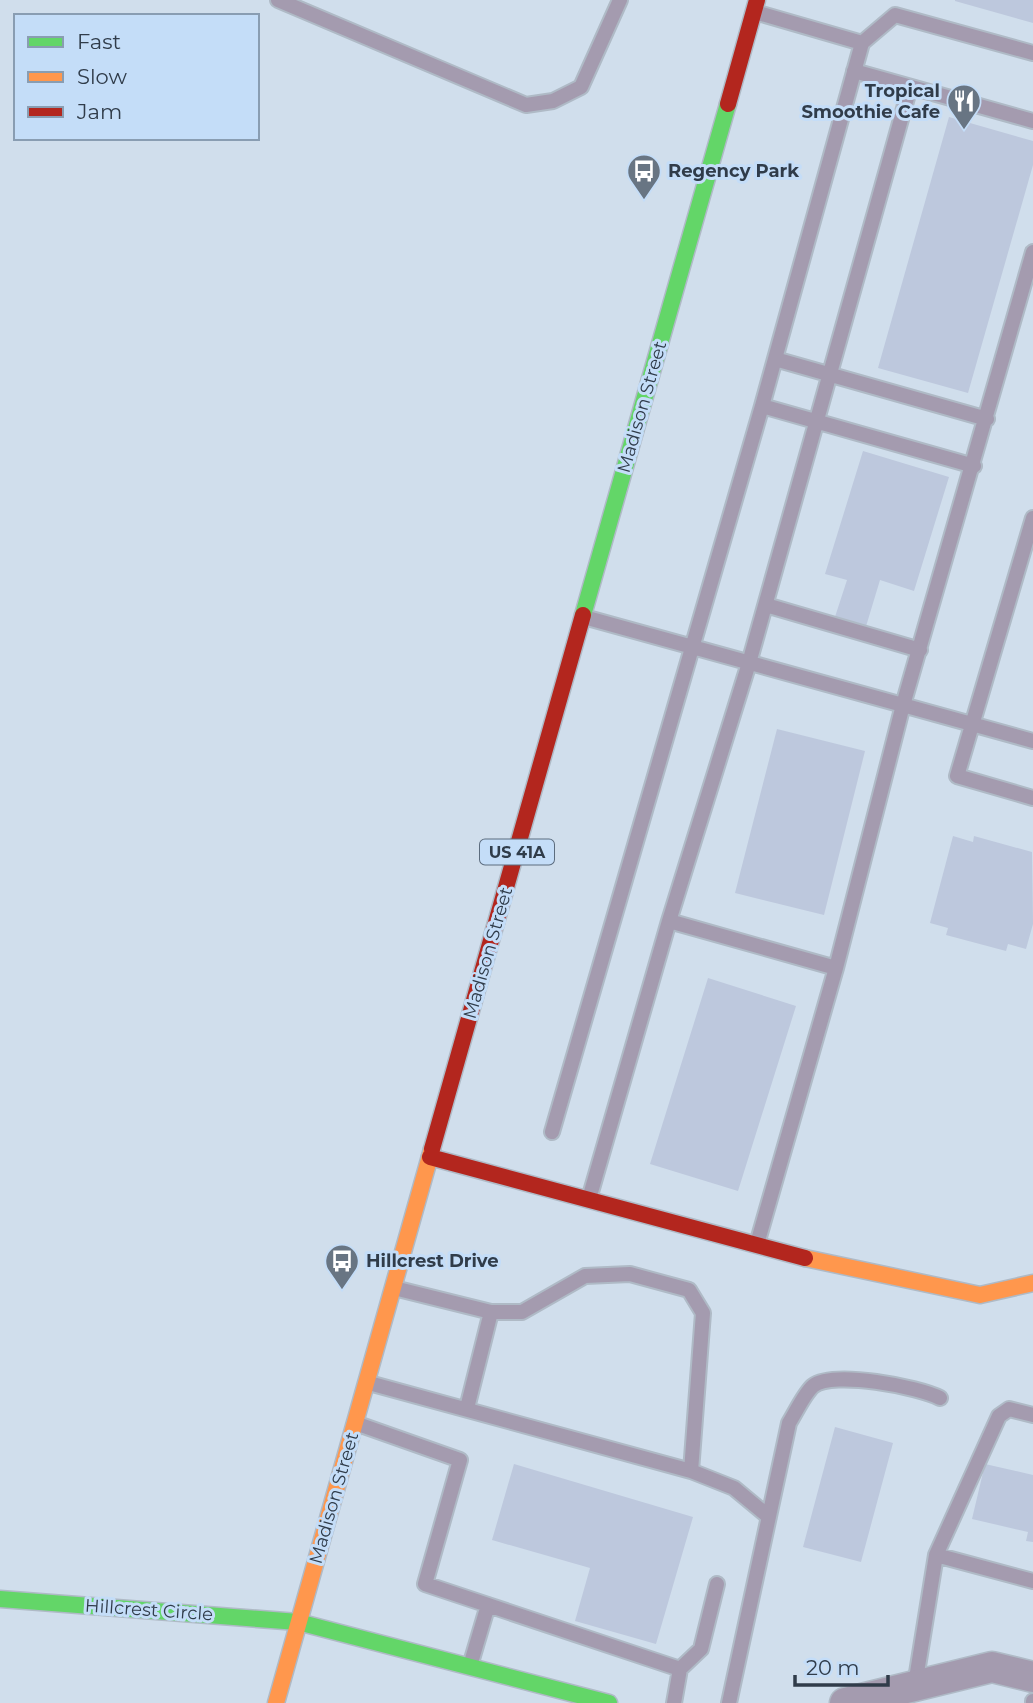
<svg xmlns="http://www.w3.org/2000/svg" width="1033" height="1703" font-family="Montserrat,sans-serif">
<rect width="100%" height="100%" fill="#d0deec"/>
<!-- building -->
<path fill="#bdc8dd" d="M 955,0 L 1033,0 L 1033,23 L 955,1 Z
M 949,117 L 1033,141 L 1033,165 L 968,393 L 878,368 Z
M 863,451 L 949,477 L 914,591 L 880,580 L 864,633 L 833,623 L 847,580 L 825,574 Z
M 777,729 L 865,751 L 824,915 L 735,893 Z
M 953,836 L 973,842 L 974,836 L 1032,852 L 1033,924 L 1026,949 L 1008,944 L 1006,951 L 946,935 L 948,928 L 930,923 Z
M 708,978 L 796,1006 L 738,1191 L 650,1164 Z
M 835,1427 L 893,1443 L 861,1562 L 803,1547 Z
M 514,1464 L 693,1517 L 656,1644 L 575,1621 L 590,1568 L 492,1540 Z
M 985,1464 L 1033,1475 L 1033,1542 L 1026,1541 L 1028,1532 L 972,1519 Z"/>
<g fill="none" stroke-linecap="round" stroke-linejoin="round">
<!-- lane casing -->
<g stroke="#afbac6" stroke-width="18">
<path id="lane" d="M 278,0 L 526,105 L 553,101 L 581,87 L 620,0
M 755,12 L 862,43 L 895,15 L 1033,53
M 854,71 L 1033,121
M 775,359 L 987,419
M 762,406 L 862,43
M 1033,518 L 957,776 L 1033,798
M 766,605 L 920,650
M 584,617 L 1033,741
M 669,921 L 836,968
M 552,1132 L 762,406 L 974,466
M 589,1199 L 669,921 L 749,663 L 910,87
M 757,1244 L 836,968 L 903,705 L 1033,252
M 394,1288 L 491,1312 L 467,1408
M 491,1312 L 522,1312 L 585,1276 L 630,1274 L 689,1290 L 703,1313 L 691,1471
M 369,1383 L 691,1471 L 734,1488 L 769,1517
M 358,1424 L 460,1460 L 425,1584 L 488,1605
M 936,1555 L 1033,1581
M 470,1666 L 488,1605 L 680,1669 L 701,1649 L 717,1584
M 915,1685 L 936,1555 L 999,1416 L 1009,1409 L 1033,1415
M 674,1703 L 680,1669
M 729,1703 L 789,1423 C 796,1412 804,1394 813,1386 C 833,1370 919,1387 940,1398
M 1033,1703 L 1033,1701"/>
</g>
<!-- street casing -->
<g stroke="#afbac6" stroke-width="33">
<path id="street" d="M 845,1703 L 992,1667 L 1033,1677"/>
</g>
<!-- fast casing -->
<g stroke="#afbac6" stroke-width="19">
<path id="fast" d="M 583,615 L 728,104
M 0,1599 L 298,1622 L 609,1703"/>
</g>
<!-- slow casing -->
<g stroke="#afbac6" stroke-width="19">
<path id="slow" d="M 805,1258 L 980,1295 L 1033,1283
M 276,1703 L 432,1149"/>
</g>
<!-- jam casing -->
<g stroke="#afbac6" stroke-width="19">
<path id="jam" d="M 728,104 L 757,0
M 432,1149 L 583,615
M 430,1157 L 805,1258"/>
</g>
<!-- lane -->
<use href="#lane" stroke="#a49baf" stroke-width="14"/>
<!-- street -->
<use href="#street" stroke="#a49baf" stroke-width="30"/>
<!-- fast -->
<use href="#fast" stroke="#63d668" stroke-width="16"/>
<!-- slow -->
<use href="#slow" stroke="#ff974d" stroke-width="16"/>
<!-- jam -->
<use href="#jam" stroke="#b3261e" stroke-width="16"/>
</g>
<!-- icons -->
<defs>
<g id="restaurant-pin" transform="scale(1.75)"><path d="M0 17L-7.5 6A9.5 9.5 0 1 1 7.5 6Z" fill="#687583" stroke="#c4ddf8"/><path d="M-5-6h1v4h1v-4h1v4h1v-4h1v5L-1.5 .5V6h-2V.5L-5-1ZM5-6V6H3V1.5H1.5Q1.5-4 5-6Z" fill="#fff"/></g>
<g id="bus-pin" transform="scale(1.75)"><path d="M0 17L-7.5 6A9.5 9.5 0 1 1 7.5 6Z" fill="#687583" stroke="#c4ddf8"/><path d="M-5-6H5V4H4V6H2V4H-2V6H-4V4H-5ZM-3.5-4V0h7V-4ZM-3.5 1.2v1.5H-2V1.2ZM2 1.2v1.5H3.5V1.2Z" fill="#fff"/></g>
</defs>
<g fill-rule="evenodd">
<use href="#restaurant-pin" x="964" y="101"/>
<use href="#bus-pin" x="644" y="171"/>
<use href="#bus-pin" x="342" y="1261"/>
</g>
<g text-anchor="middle" stroke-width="6" stroke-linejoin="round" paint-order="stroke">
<!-- shield labels -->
<rect fill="#c4ddf8" stroke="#5c6c7e" stroke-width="2" x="480" y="839.5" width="74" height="25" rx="5"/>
<g font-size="16" font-weight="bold" fill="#303c4a">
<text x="517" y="858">US 41A</text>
</g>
<!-- poi labels -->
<g font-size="18" font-weight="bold" fill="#303c4a" stroke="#c4ddf8" text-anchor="start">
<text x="940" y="97" text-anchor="end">Tropical<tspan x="940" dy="21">Smoothie Cafe</tspan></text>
<text x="668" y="177">Regency Park</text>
<text x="366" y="1267">Hillcrest Drive</text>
</g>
<!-- street labels -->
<g font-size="18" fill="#303c4a" stroke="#c4ddf8">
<text transform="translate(642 407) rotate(-74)" y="6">Madison Street</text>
<text transform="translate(488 953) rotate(-74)" y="6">Madison Street</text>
<text transform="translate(334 1498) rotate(-74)" y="6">Madison Street</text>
<text transform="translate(149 1610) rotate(4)" y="6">Hillcrest Circle</text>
</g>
</g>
<!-- legend -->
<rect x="14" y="14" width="245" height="126" fill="#c4ddf8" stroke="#899db2" stroke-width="2"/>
<rect x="28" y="37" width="35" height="10" fill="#63d668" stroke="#899db2" stroke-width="2"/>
<text x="77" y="49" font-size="21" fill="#303c4a">Fast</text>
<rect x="28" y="72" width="35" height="10" fill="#ff974d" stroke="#899db2" stroke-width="2"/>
<text x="77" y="84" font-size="21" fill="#303c4a">Slow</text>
<rect x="28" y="107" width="35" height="10" fill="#b3261e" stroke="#899db2" stroke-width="2"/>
<text x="77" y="119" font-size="21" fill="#303c4a">Jam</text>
<!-- scale -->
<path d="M795 1675v10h93v-10" fill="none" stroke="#303c4a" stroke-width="3.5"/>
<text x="806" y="1675" font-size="21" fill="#303c4a" stroke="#c4ddf8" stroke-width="5" paint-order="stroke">20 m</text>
</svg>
